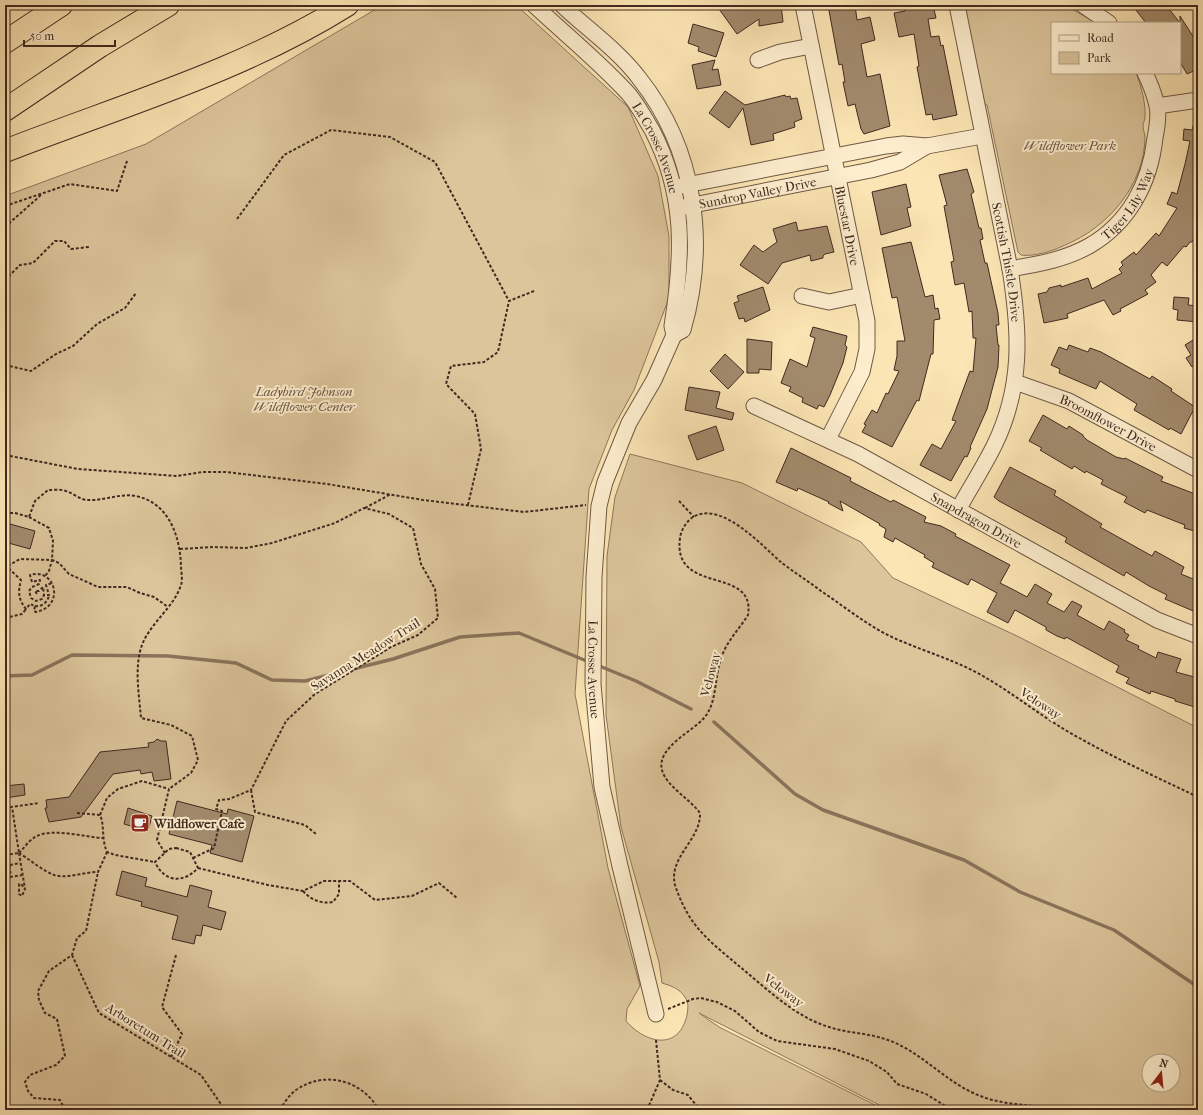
<svg xmlns="http://www.w3.org/2000/svg" width="1203" height="1115" font-family="'IM FELL French Canon',serif">
<rect width="100%" height="100%" fill="#fce5b4"/>
<filter id="stains"><feTurbulence type="fractalNoise" baseFrequency=".005" numOctaves="4"/><feColorMatrix values="0 0 0 0 .2 0 0 0 0 .09 0 0 0 0 .02 0 0 0 .5 -.17"/></filter>
<radialGradient id="worn" r=".72"><stop offset=".6" stop-color="#630" stop-opacity="0"/><stop offset="1" stop-color="#630" stop-opacity=".3"/></radialGradient>
<!-- green -->
<path fill="#dcc59b" stroke="#8e775e" fill-rule="evenodd" d="M 383,5 L 516,5 L 628,107 L 658,176 L 669,236 L 669,298 L 634,390 L 612,430 L 589,489 L 575,694 L 608,868 L 640,986 L 627,1009 L 626,1021 C 646,1044 679,1051 687,1015 C 688,1008 689,1003 685,997 C 679,988 671,986 662,983 L 659,962 L 621,827 L 606,715 L 607,556 L 615,497 L 630,454 L 742,483 L 861,542 L 893,578 L 1017,636 L 1198,728 L 1198,1110 L 889,1110 L 699,1013 L 719,1027 L 885,1110 L 5,1110 L 5,196 L 146,144 ZM 1149,1061 L 1173,1061 L 1173,1085 L 1149,1085 Z
M 974,5 L 1065,5 L 1096,23 L 1052,23 L 1052,73 L 1136,73 C 1141,85 1146,104 1145,117 C 1145,120 1143,123 1143,126 C 1143,130 1145,134 1145,138 C 1144,186 1107,228 1065,245 C 1053,251 1034,257 1021,255 L 1018,252 L 987,105 L 984,103 L 966,13 L 967,8 Z"/>
<g fill="none" stroke-linecap="round" stroke-linejoin="round">
<!-- stream -->
<path stroke="#8a735b" stroke-width="3.5" d="M 597,665 L 636,681 L 691,709
M 5,676 L 32,675 L 72,655 L 168,656 L 236,663 L 272,680 L 305,681 L 393,659 L 460,637 L 519,633 L 589,662
M 714,722 L 795,794 L 823,810 L 964,860 L 1020,892 L 1114,930 L 1198,987"/>
</g>
<!-- building -->
<path fill="#a28b6d" stroke="#402920" d="M 726,5 L 781,5 L 783,22 L 759,26 L 759,19 L 737,34 L 719,9 Z
M 828,5 L 855,5 L 857,20 L 870,17 L 875,40 L 861,44 L 867,77 L 880,74 L 890,126 L 864,134 L 861,129 L 855,104 L 848,106 L 843,82 L 845,82 L 842,64 L 839,65 Z
M 904,5 L 933,5 L 936,18 L 928,19 L 931,37 L 939,36 L 941,46 L 943,45 L 957,115 L 933,120 L 932,114 L 926,115 L 917,67 L 919,66 L 914,34 L 899,37 L 894,13 L 905,11 Z
M 1132,5 L 1166,5 L 1180,23 L 1180,16 L 1198,44 L 1198,69 L 1187,74 L 1180,62 L 1180,23 L 1146,23 Z
M 693,24 L 724,33 L 716,57 L 698,51 L 699,47 L 688,43 Z
M 715,60 L 712,70 L 718,69 L 721,85 L 697,89 L 692,65 Z
M 725,91 L 745,105 L 785,95 L 786,97 L 790,96 L 791,99 L 797,98 L 802,119 L 794,122 L 795,127 L 773,134 L 774,140 L 751,145 L 743,108 L 729,128 L 709,113 Z
M 1194,123 L 1198,123 L 1198,233 L 1192,242 L 1190,242 L 1186,247 L 1184,246 L 1167,266 L 1162,262 L 1151,275 L 1156,282 L 1145,290 L 1148,294 L 1120,309 L 1121,311 L 1113,315 L 1104,300 L 1067,314 L 1068,318 L 1044,323 L 1038,294 L 1047,292 L 1049,288 L 1061,285 L 1061,287 L 1088,278 L 1092,289 L 1122,273 L 1119,269 L 1123,265 L 1121,262 L 1134,252 L 1136,255 L 1156,233 L 1159,236 L 1177,208 L 1167,204 L 1172,192 L 1177,194 L 1185,164 L 1190,141 L 1183,140 L 1184,129 L 1192,130 Z
M 967,169 L 974,192 L 971,194 L 979,228 L 981,228 L 983,239 L 980,240 L 985,263 L 987,263 L 998,313 L 999,325 L 996,325 L 998,345 L 999,345 L 998,367 L 987,409 L 970,447 L 971,448 L 967,457 L 965,456 L 951,481 L 920,465 L 932,444 L 941,449 L 956,421 L 952,420 L 970,371 L 973,372 L 976,338 L 973,338 L 972,311 L 969,312 L 964,283 L 955,285 L 951,262 L 954,261 L 944,206 L 947,205 L 939,175 Z
M 906,184 L 911,207 L 907,208 L 911,226 L 881,235 L 872,192 Z
M 796,222 L 798,231 L 827,226 L 834,252 L 825,254 L 823,256 L 823,258 L 811,261 L 810,255 L 782,263 L 768,284 L 740,265 L 754,245 L 763,252 L 777,242 L 773,229 Z
M 911,242 L 925,297 L 933,295 L 935,309 L 938,308 L 940,319 L 934,320 L 933,354 L 931,354 L 919,401 L 917,400 L 892,447 L 862,432 L 866,425 L 864,424 L 872,410 L 877,413 L 886,393 L 888,394 L 899,371 L 894,370 L 897,356 L 897,341 L 905,341 L 897,297 L 892,298 L 882,248 Z
M 763,287 L 770,310 L 745,322 L 744,318 L 739,319 L 734,303 L 739,301 L 737,296 Z
M 1174,297 L 1189,298 L 1188,305 L 1198,306 L 1198,322 L 1177,320 L 1178,310 L 1173,309 Z
M 813,327 L 847,336 L 845,345 L 847,347 L 843,363 L 830,395 L 824,407 L 819,405 L 817,409 L 802,402 L 803,398 L 789,391 L 791,387 L 781,383 L 790,359 L 807,367 L 815,338 L 810,336 Z
M 1198,337 L 1198,365 L 1197,364 L 1192,367 L 1186,358 L 1191,355 L 1185,345 Z
M 747,339 L 772,342 L 771,370 L 759,369 L 759,373 L 747,373 Z
M 1069,345 L 1088,352 L 1090,348 L 1101,352 L 1150,379 L 1152,376 L 1172,389 L 1171,391 L 1195,407 L 1181,434 L 1170,428 L 1169,430 L 1134,410 L 1137,404 L 1100,381 L 1096,389 L 1059,373 L 1060,369 L 1051,365 L 1059,347 L 1067,350 Z
M 725,354 L 744,372 L 728,389 L 710,371 Z
M 689,387 L 720,392 L 716,408 L 734,413 L 732,420 L 685,410 Z
M 1043,415 L 1067,429 L 1069,426 L 1083,435 L 1083,436 L 1087,440 L 1116,457 L 1124,459 L 1125,458 L 1163,477 L 1161,481 L 1198,495 L 1198,532 L 1184,528 L 1185,525 L 1147,510 L 1145,513 L 1124,502 L 1127,497 L 1101,484 L 1103,480 L 1086,471 L 1085,473 L 1074,466 L 1072,469 L 1040,450 L 1042,448 L 1029,441 Z
M 716,426 L 724,450 L 697,460 L 688,436 Z
M 791,448 L 851,478 L 850,481 L 891,502 L 893,500 L 926,517 L 924,522 L 941,526 L 956,534 L 955,536 L 1010,565 L 1000,583 L 1012,589 L 1027,597 L 1035,584 L 1052,594 L 1047,603 L 1064,612 L 1072,601 L 1082,606 L 1077,615 L 1104,630 L 1109,621 L 1125,630 L 1124,632 L 1129,635 L 1126,640 L 1139,646 L 1138,649 L 1156,658 L 1158,652 L 1181,659 L 1176,672 L 1198,678 L 1198,708 L 1175,701 L 1175,699 L 1151,691 L 1150,694 L 1126,683 L 1129,678 L 1116,672 L 1119,666 L 1066,637 L 1065,639 L 1057,636 L 1046,630 L 1046,627 L 1015,610 L 1008,623 L 987,612 L 997,593 L 971,579 L 968,585 L 932,567 L 934,563 L 924,557 L 925,555 L 895,538 L 893,542 L 884,537 L 886,529 L 879,525 L 880,524 L 840,501 L 843,511 L 828,503 L 829,502 L 798,488 L 797,491 L 776,482 Z
M 1010,467 L 1056,491 L 1054,495 L 1102,524 L 1100,527 L 1118,537 L 1152,556 L 1155,551 L 1184,567 L 1181,574 L 1198,581 L 1198,613 L 1165,599 L 1167,595 L 1149,586 L 1126,572 L 1124,576 L 1065,542 L 1067,538 L 999,501 L 994,497 Z
M 10,524 L 35,531 L 30,549 L 5,542 Z
M 157,739 L 161,741 L 166,741 L 171,779 L 154,781 L 152,772 L 141,774 L 140,770 L 113,774 L 81,817 L 49,822 L 45,808 L 47,808 L 46,800 L 69,797 L 100,752 L 149,747 L 148,743 L 154,742 Z
M 24,784 L 25,795 L 5,798 L 5,786 Z
M 177,801 L 227,814 L 228,809 L 254,816 L 242,862 L 210,853 L 212,845 L 169,834 Z
M 128,808 L 152,816 L 148,831 L 124,824 Z
M 122,871 L 147,878 L 145,886 L 187,897 L 190,885 L 212,891 L 208,907 L 226,912 L 221,930 L 203,925 L 201,936 L 196,935 L 194,944 L 172,939 L 178,916 L 141,906 L 142,902 L 116,895 Z"/>
<g fill="none" stroke-linecap="round" stroke-linejoin="round">
<!-- minor casing -->
<g stroke="#6f5845" stroke-width="17">
<g id="minor">
<path id="s1" d="M 534,5 C 564,33 597,60 625,90 C 636,101 644,117 652,130 C 686,195 683,256 672,326 L 674,335 L 654,380 L 629,423 L 605,482 L 599,506 L 594,577 L 593,684 L 602,787 L 620,866 L 656,1014"/>
<path d="M 562,5 C 587,29 618,50 639,78 C 696,150 708,243 683,330 L 674,335"/>
<path id="s2" d="M 803,5 L 867,321 L 867,349 L 862,372 L 828,439"/>
<path id="s3" d="M 957,5 L 1010,269 C 1020,332 1023,387 994,446 C 983,468 970,488 958,510"/>
<path d="M 1083,5 L 1109,23"/>
<path d="M 758,60 L 780,52 L 811,46"/>
<path d="M 1157,106 L 1198,100"/>
<path d="M 681,186 L 886,146 L 903,144 L 927,146 L 982,136"/>
<path id="s4" d="M 683,207 L 871,170 L 900,162 L 927,146"/>
<path id="s5" d="M 1010,269 C 1038,264 1064,260 1089,246 C 1129,223 1150,183 1155,138 C 1157,128 1159,115 1157,105 C 1154,94 1150,83 1145,73"/>
<path d="M 802,296 L 829,302 L 862,295"/>
<path id="s6" d="M 1015,382 L 1069,401 L 1198,470"/>
<path id="s7" d="M 754,406 L 858,454 L 1157,620 L 1198,636"/>
</g>
</g>
<!-- highway casing -->
<g stroke="#402920" stroke-width="24">
<path id="highway" d="M 5,42 L 61,5
M 5,110 L 100,46 L 168,5
M 5,151 C 120,106 242,71 347,5"/>
</g>
<!-- path -->
<path stroke="#402920" stroke-width="2" stroke-dasharray="3 2" stroke-linecap="butt" d="M 5,206 L 70,184 L 117,191 L 127,161
M 237,219 L 284,155 L 331,130 L 390,137 L 435,162 L 509,301
M 5,227 L 41,195
M 5,280 L 20,265 L 33,263 L 55,241 L 64,241 L 71,249 L 89,247
M 5,365 L 31,371 L 56,354 L 73,346 L 97,324 L 125,308 L 136,293
M 5,455 L 78,469 L 177,476 L 202,472 L 226,472 L 327,484 L 423,500 L 524,512 L 586,505
M 679,501 L 694,517
M 468,505 L 481,449 L 475,414 L 446,384 L 451,366 L 484,362 L 498,352 L 509,301 L 534,291
M 365,508 L 391,494
M 5,513 L 15,513 L 29,517 L 35,501 L 48,490 C 53,490 60,489 66,491 C 73,493 80,500 88,500 C 104,501 119,493 136,496 C 169,503 180,536 181,566 C 181,572 183,579 181,585 C 175,604 157,618 147,635 C 132,658 139,692 141,718 L 171,725 L 192,736 L 198,760 L 191,773 L 169,789
M 29,517 L 49,528 L 53,541 L 52,560 L 59,563 L 69,574 L 98,587 L 127,587 L 140,593 L 154,597 L 168,607
M 180,549 L 213,547 L 246,548 L 272,543 L 335,523 L 364,508 L 389,514 L 413,528 L 421,564 L 435,589 L 438,618 L 418,635 L 391,647 L 315,694 L 286,721 L 251,790
M 5,565 L 21,580 C 18,592 18,599 26,609 L 30,604 L 35,606 L 34,611 L 36,612 C 66,606 55,567 30,575 L 32,582 L 40,580 L 39,584 L 32,587 L 29,591 L 31,598 L 36,601 L 42,599 L 44,595 L 49,595 L 46,585 L 52,583
M 8,566 L 20,559 L 52,560 L 49,571 L 45,576
M 37,594 L 35,591 L 39,591 L 43,587 L 44,595
M 35,606 C 42,607 48,602 49,595
M 5,618 L 22,614 L 26,609
M 251,790 L 255,812 L 305,825 L 316,834
M 5,808 L 39,803
M 77,813 L 100,815 C 105,826 101,838 107,852 L 115,855 L 155,862
M 100,815 L 107,798 L 118,789 L 142,781 L 169,789
M 5,842 L 6,842 L 11,877
M 176,848 L 190,852 L 198,868 C 183,884 164,882 155,862 L 169,849 Z
M 19,853 C 29,859 43,871 54,875 C 67,879 84,872 98,872 L 107,852
M 19,853 C 24,848 30,839 37,836 C 54,828 84,837 103,838
M 19,853 L 25,889 L 22,896 L 19,894 L 19,884 L 21,884 L 25,889
M 165,853 L 157,840 L 169,789
M 5,855 L 19,853 L 12,807
M 193,858 L 214,848 L 222,811 L 216,809 L 219,800 L 229,799 L 251,790
M 5,866 L 20,863
M 198,868 L 268,885 L 303,891 L 324,881 L 350,881 L 375,900 L 412,896 L 439,883 L 457,898
M 5,878 L 22,875
M 5,891 L 7,890
M 303,891 C 311,900 321,904 333,902 L 339,894 L 339,881
M 72,955 L 99,1013 L 201,1075 L 225,1110
M 668,1009 L 693,999 L 701,998 L 717,1002 L 735,1011 L 759,1032 L 777,1041 L 835,1049 L 869,1061 L 887,1072 L 897,1084 L 926,1094 L 952,1110
M 171,1057 L 182,1034 L 162,1007 L 176,955
M 660,1080 L 673,1090 L 688,1095 L 700,1110
M 65,1110 L 60,1100 L 34,1098 L 28,1091 L 25,1082 L 30,1075 L 56,1065 L 65,1056 L 57,1019 L 45,1013 L 39,1000 L 38,991 L 49,971 L 72,955 L 77,938 L 86,931 L 98,872
M 280,1110 C 284,1103 289,1095 296,1090 C 325,1070 362,1080 379,1110
M 647,1110 L 660,1080 L 656,1040
M 1067,1110 C 1038,1104 1006,1107 978,1095 C 945,1082 920,1050 885,1039 C 867,1033 847,1033 829,1027 C 795,1017 766,988 739,966 C 725,954 709,942 697,927 C 687,915 680,900 675,885 C 668,857 701,840 700,813 C 690,799 666,786 662,770 C 656,748 693,731 704,718 C 718,702 714,675 722,656 C 727,641 740,628 748,615 C 756,565 672,596 680,538 C 681,530 686,522 693,517 C 722,500 763,547 782,563 C 795,573 808,581 821,591 C 845,607 868,626 894,638 C 925,652 959,661 988,679 C 1015,695 1040,715 1067,731 C 1110,756 1154,776 1198,797"/>
<!-- minor -->
<use href="#minor" stroke="#fdeece" stroke-width="15"/>
<!-- highway -->
<use href="#highway" stroke="#fce5b4" stroke-width="22"/>
</g>
<!-- icons -->
<defs>
<g id="cafe-square" transform="scale(1)"><rect x="-9" y="-9" width="18" height="18" rx="4" fill="#8f2418" stroke="#fdeece"/><path d="M-5.5-4.5H6V0H3Q3 3.5 0 3.5H-2.5Q-5.5 3.5-5.5 0ZM3-3.2v2h1.7v-2ZM-6 4.5H4V6H-6Z" fill="#fff"/></g>
</defs>
<g fill-rule="evenodd">
<use href="#cafe-square" x="140" y="823"/>
</g>
<g text-anchor="middle" stroke-width="4" stroke-linejoin="round" paint-order="stroke">
<!-- park labels -->
<g font-size="13" font-style="italic" fill="#67503f" stroke="#fdeece">
<text x="1070" y="150">Wildflower Park</text>
<text x="304" y="396">Ladybird Johnson<tspan x="304" dy="15">Wildflower Center</tspan></text>
</g>
<!-- street labels -->
<g font-size="13" fill="#402920" stroke="#fdeece">
<text dy="5" stroke="none"><textPath href="#s1" startOffset="191">La Crosse Avenue</textPath></text>
<text dy="5" stroke="none"><textPath href="#s4" startOffset="76">Sundrop Valley Drive</textPath></text>
<text dy="5" stroke="none"><textPath href="#s5" startOffset="141">Tiger Lily Way</textPath></text>
<text dy="5" stroke="none"><textPath href="#s2" startOffset="225">Bluestar Drive</textPath></text>
<text dy="5" stroke="none"><textPath href="#s3" startOffset="262">Scottish Thistle Drive</textPath></text>
<text dy="5" stroke="none"><textPath href="#s6" startOffset="102">Broomflower Drive</textPath></text>
<text dy="5" stroke="none"><textPath href="#s7" startOffset="250">Snapdragon Drive</textPath></text>
<text transform="translate(365 654) rotate(-32)" y="5">Savanna Meadow Trail</text>
<text dy="5" stroke="none"><textPath href="#s1" startOffset="734">La Crosse Avenue</textPath></text>
<text transform="translate(710 674) rotate(-75)" y="5">Veloway</text>
<text transform="translate(1041 703) rotate(33)" y="5">Veloway</text>
<text transform="translate(784 990) rotate(37)" y="5">Veloway</text>
<text transform="translate(146 1030) rotate(32)" y="5">Arboretum Trail</text>
</g>
<!-- poi labels -->
<g font-size="13" font-weight="bold" fill="#402920" stroke="#fdeece" text-anchor="start">
<text x="154" y="828">Wildflower Cafe</text>
</g>
</g>
<!-- margin -->
<rect width="1203" height="1115" fill="none" stroke="#fce5b4" stroke-width="20"/>
<rect x="6" y="6" width="1191" height="1103" fill="none" stroke="#402920" stroke-width="2"/>
<rect x="10" y="10" width="1183" height="1095" fill="none" stroke="#402920"/>
<!-- legend -->
<rect x="1051" y="22" width="130" height="52" fill="#fdeece" stroke="#b19f88"/>
<rect x="1059" y="35" width="20" height="6" fill="#fdeece" stroke="#b19f88"/>
<text x="1087" y="42" font-size="12" fill="#402920">Road</text>
<rect x="1059" y="52" width="20" height="12" fill="#dcc59b" stroke="#b19f88"/>
<text x="1087" y="62" font-size="12" fill="#402920">Park</text>
<!-- north arrow -->
<g transform="translate(1161 1073) rotate(16)"><circle r="19" fill="#fdeece" stroke="#b19f88"/>
<path d="M0-3L7 15L0 10L-7 15Z" fill="#8f2418"/>
<text y="-6" font-size="11" font-weight="bold" text-anchor="middle" fill="#402920">N</text>
</g>
<!-- scale -->
<path d="M24 40v6h91v-6" fill="none" stroke="#402920" stroke-width="2"/>
<text x="30" y="40" font-size="12" fill="#402920" stroke="#fdeece" stroke-width="3" paint-order="stroke">50 m</text>
<rect width="100%" height="100%" filter="url(#stains)"/>
<rect width="100%" height="100%" fill="url(#worn)"/>
</svg>
